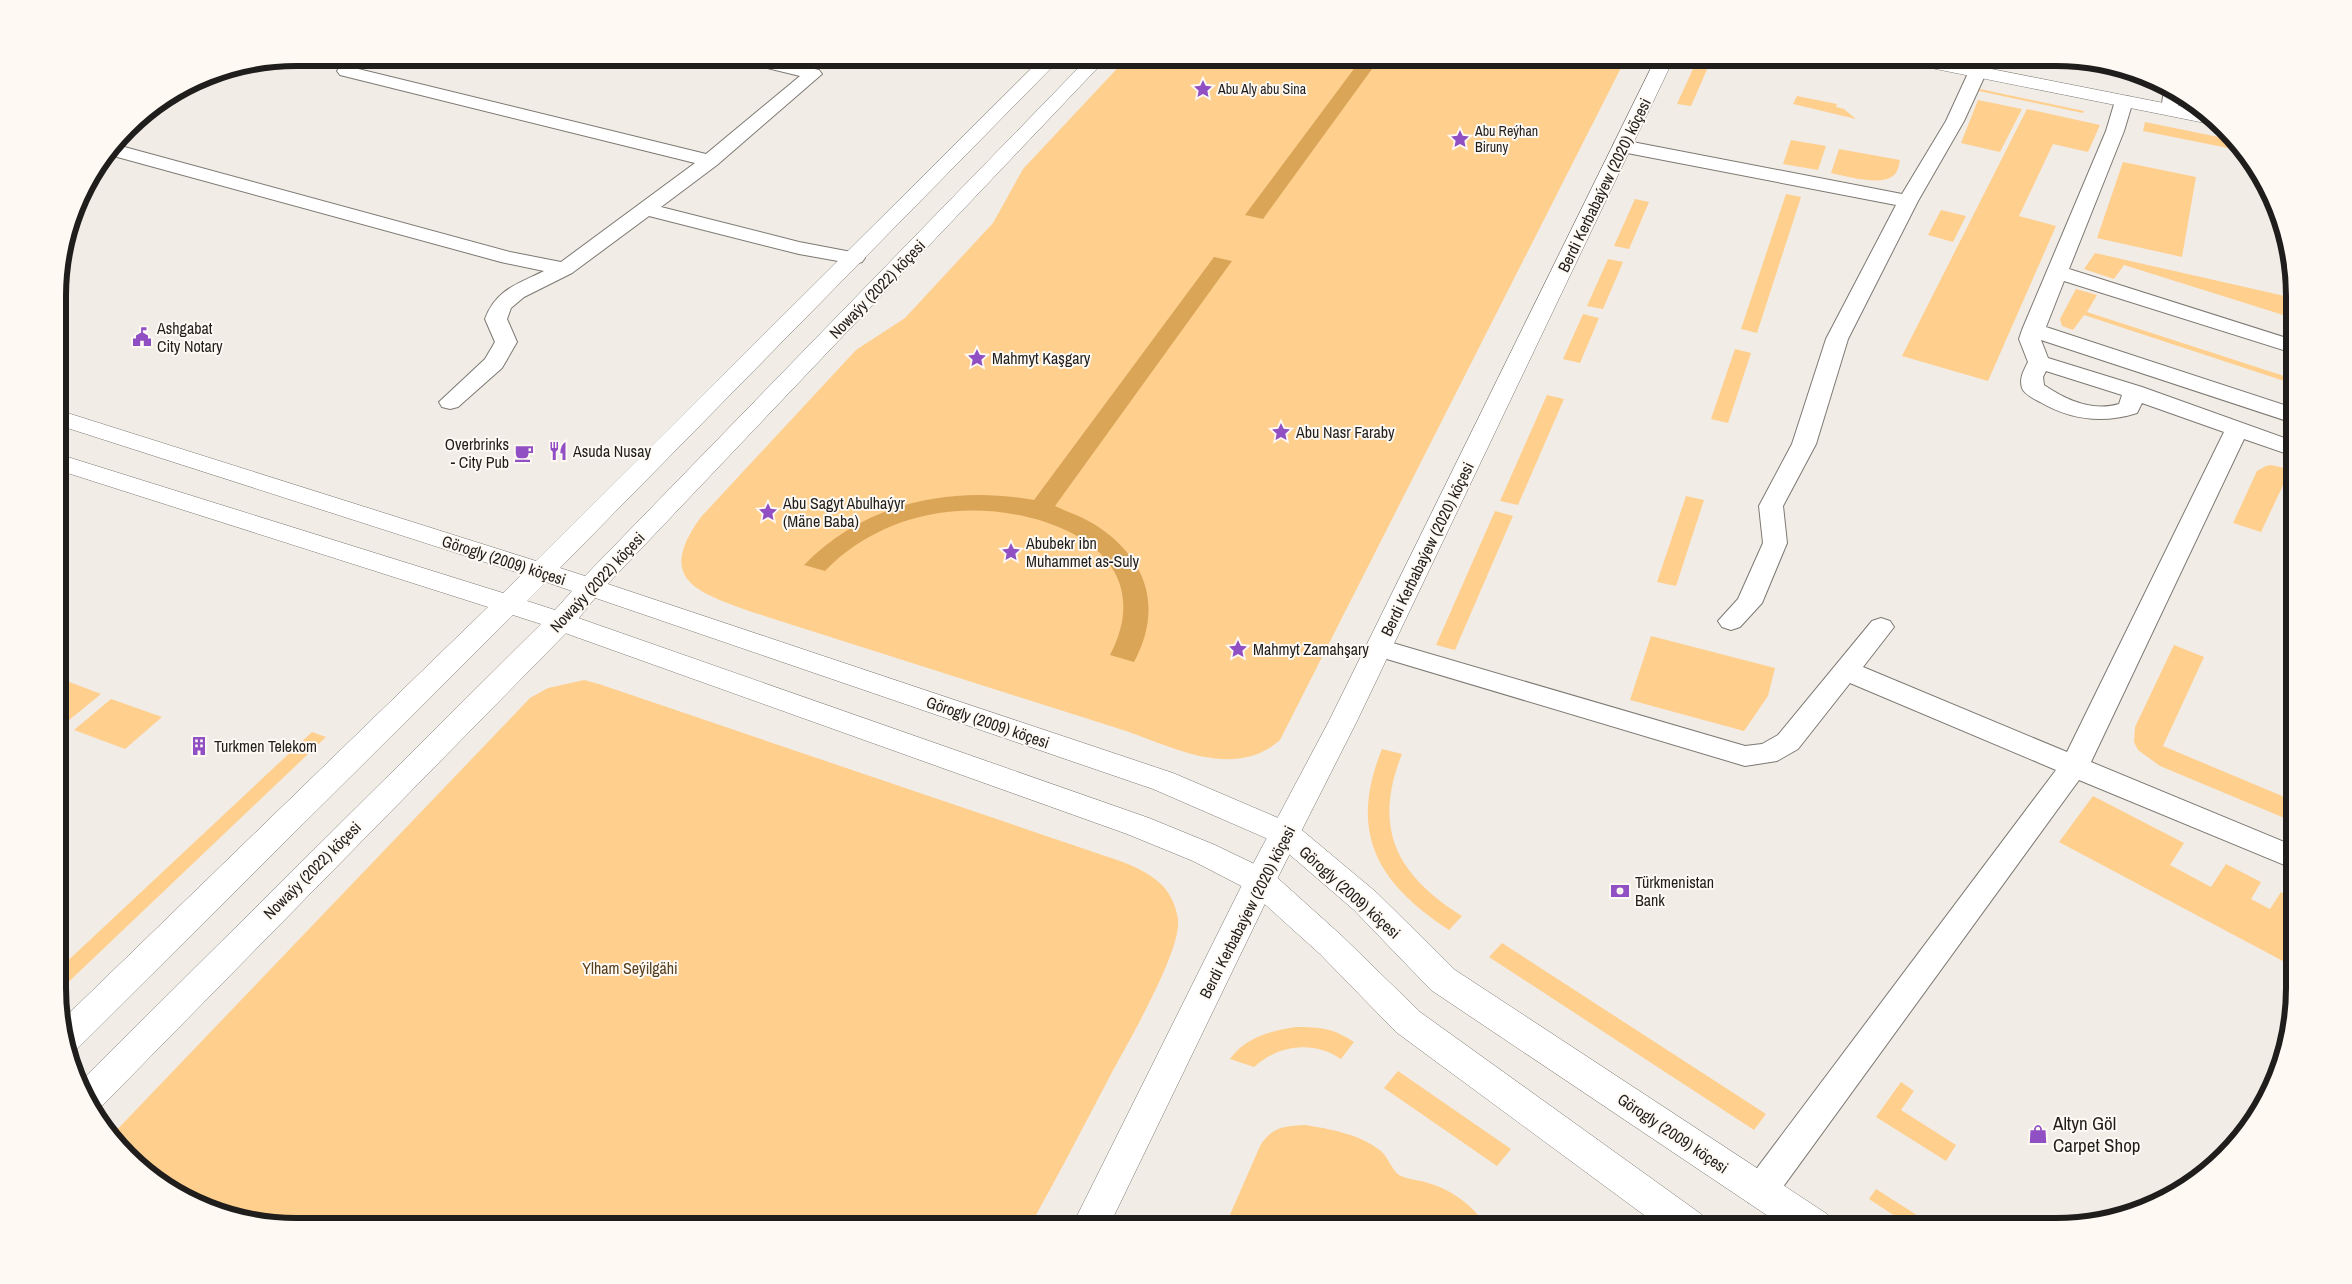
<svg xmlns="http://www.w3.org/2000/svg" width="2352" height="1284" font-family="'Archivo Narrow',sans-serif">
<rect width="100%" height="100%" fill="#f1ece6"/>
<!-- green -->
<path fill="#ffcf8e" d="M 1127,58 L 1626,58 L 1280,740 C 1235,780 1175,748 1126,731 L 752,612 C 697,592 655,580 701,517 L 856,350 L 905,318 L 993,223 L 1023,169 Z
M 1698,58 L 1712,58 L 1691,106 L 1677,104 Z
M 2032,58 L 2055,58 L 2138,77 L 2137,78 Z
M 1980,89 L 2084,111 L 2083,113 L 1979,91 Z
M 1797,96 L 1837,104 L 1836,107 L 1844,109 L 1856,119 L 1793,104 Z
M 1978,100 L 2022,109 L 2000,152 L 1961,143 Z
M 2027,109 L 2100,125 L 2088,152 L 2053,144 L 2019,216 L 2056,226 L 1988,381 L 1902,356 Z
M 2145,122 L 2233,140 L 2243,151 L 2143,131 Z
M 1791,140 L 1826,146 L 1818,170 L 1783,164 Z
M 1839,149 L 1900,160 C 1899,165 1898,172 1894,175 C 1882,187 1846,176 1831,173 Z
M 2123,162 L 2196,177 L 2182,257 L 2097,238 Z
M 1786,194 L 1801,197 L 1757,333 L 1741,329 Z
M 1635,199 L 1649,202 L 1629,249 L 1614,246 Z
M 1941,210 L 1966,216 L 1953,242 L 1928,235 Z
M 2095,253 L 2293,298 L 2293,318 L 2124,265 L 2114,279 L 2084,269 Z
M 1608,259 L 1623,262 L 1603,309 L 1587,306 Z
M 2076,289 L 2097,295 L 2087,312 L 2293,379 L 2293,384 L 2084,315 L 2073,330 L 2062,326 L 2060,319 Z
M 1583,314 L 1599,318 L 1580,363 L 1563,359 Z
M 1735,349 L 1751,353 L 1728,423 L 1711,419 Z
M 1547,395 L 1564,399 L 1518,505 L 1500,501 Z
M 2271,465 L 2293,470 L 2293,484 L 2285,481 L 2261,532 L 2233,523 L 2257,471 L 2266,466 Z
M 1686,496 L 1704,500 L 1676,586 L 1657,582 Z
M 1495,511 L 1513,516 L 1455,650 L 1436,645 Z
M 1651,636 L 1775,668 L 1768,696 L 1744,731 L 1630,700 Z
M 2174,645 L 2204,657 L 2163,746 L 2294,801 L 2294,822 L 2160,766 L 2138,750 L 2134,742 L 2135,727 Z
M 59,678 L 101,694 L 63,725 L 59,724 Z
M 584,680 L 599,684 L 1120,861 C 1149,872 1173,885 1178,919 C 1182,951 1126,1046 1109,1078 C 1083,1128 1057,1177 1030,1226 L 297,1226 L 191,1202 L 111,1136 L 530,698 L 548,688 Z
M 111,699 L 162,717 L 125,749 L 74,730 Z
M 312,732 L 326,737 L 60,990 L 59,969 Z
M 1382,749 L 1402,754 C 1372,829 1397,875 1462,916 L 1449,930 C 1377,883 1348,833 1382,749 Z
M 2093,796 L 2184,843 L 2170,865 L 2211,887 L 2226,864 L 2261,882 L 2251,899 L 2270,909 L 2281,892 L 2294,899 L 2294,967 L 2059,842 Z
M 1502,943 L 1766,1114 L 1754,1130 L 1489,957 Z
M 1296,1027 C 1320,1027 1333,1028 1354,1042 L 1341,1059 C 1313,1040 1278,1045 1254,1067 L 1230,1059 C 1245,1037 1271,1031 1296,1027 Z
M 1398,1071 L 1511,1149 L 1497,1166 L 1384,1088 Z
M 1901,1082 L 1914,1091 L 1901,1110 L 1956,1145 L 1946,1161 L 1876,1117 Z
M 1305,1125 C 1330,1129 1360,1134 1381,1151 C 1388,1157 1392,1170 1399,1175 C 1406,1179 1418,1180 1425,1182 C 1451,1189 1472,1204 1486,1226 L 1225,1226 L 1261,1144 C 1273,1127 1284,1126 1305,1125 Z
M 1876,1189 L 1934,1226 L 1910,1226 L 1869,1199 Z"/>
<!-- water -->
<path fill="#dba558" d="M 1362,58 L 1380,58 L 1263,219 L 1245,215 Z
M 1214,257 L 1232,261 L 1055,506 C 1070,513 1086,518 1100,528 C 1149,562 1162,610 1134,662 L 1110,655 C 1168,543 1024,499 939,513 C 895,520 856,539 825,571 L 804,565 C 864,503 951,485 1034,500 Z"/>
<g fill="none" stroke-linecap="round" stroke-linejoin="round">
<!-- service casing -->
<g stroke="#7d7872" stroke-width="2">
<path id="service" d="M 741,58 L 768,58 L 819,70 L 822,74 L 717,165 L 661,207 L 799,242 L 862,254 L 865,258 L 862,262 L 855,264 L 799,254 L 649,216 L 572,273 L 524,297 L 511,308 L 507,319 L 517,342 L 502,368 L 458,407 L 450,409 L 442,407 L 439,402 L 485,359 L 495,342 L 485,319 C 496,289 518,284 544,271 L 501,262 L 110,155 L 117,145 L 510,252 L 561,262 L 695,163 L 340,75 L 337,71 L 340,67 L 346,66 L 706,154 L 800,76 L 743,62 Z
M 1978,66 L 1984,67 L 1987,71 L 1964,121 L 1918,201 L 1848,339 L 1816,444 L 1783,506 L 1787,543 L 1762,603 L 1740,627 L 1731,630 L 1722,627 L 1718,621 L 1738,599 L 1763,543 L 1759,506 L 1792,444 L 1826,339 L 1896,205 L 1622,152 L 1615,150 L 1613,146 L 1615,142 L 1622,140 L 1902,194 L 1946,121 L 1969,71 L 1972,67 Z
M 2167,86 L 2181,96 L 2176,114 L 2164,114 L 2161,110 L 2164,90 Z
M 2124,96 L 2130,97 L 2133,101 L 2124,131 L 2069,269 L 2293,340 L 2293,353 L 2064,281 L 2046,327 L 2293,408 L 2293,423 L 2041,340 L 2048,358 L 2142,387 L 2293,441 L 2293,456 L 2244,439 L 2091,762 L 2294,846 L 2294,869 L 2079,780 L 1772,1202 L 1760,1207 L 1748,1202 L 1743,1191 L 1748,1180 L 2056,770 L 1850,683 L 1798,749 L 1777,761 L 1745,766 L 1370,654 L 1366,648 L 1370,642 L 1379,639 L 1745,746 L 1762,744 L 1778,735 L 1872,621 L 1881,618 L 1890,621 L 1894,627 L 1863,667 L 2067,752 L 2224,432 L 2142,403 L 2137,413 C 2103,424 2071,420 2040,402 C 2034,399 2024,394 2022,388 C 2019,378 2024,370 2028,362 L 2019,339 L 2022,330 L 2106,131 L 2115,101 L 2118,97 ZM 2046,371 L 2122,395 L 2119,404 C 2092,412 2066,400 2044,385 L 2043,377 Z"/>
</g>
<!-- minor casing -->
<g stroke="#7d7872" stroke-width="1">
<path id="minor" d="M 1656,58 L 1674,58 L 1357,721 L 1276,881 L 1109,1226 L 1072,1226 L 1244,881 L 1329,721 Z"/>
</g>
<!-- tertiary casing -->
<g stroke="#7d7872" stroke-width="1">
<path id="tertiary" d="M 1902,58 L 1936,58 L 2204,111 L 2219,124 L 2215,125 L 1911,64 L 1904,62 Z
M 590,578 L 1173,773 L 1297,826 L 1376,892 L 1455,970 L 1827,1214 L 1832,1226 L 1783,1226 L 1431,990 L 1354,910 L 1275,842 L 1153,789 L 581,593 L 577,587 L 581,581 Z
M 561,612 L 1149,818 L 1215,845 L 1271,872 L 1342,936 L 1420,1012 L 1701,1214 L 1706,1226 L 1659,1226 L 1396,1032 L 1320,954 L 1249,890 L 1193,861 L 1127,834 L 551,628 L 547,621 L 551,614 Z"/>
</g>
<!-- secondary casing -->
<g stroke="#7d7872" stroke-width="1">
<path id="secondary" d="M 1042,58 L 1061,58 L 560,568 L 585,576 L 1088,58 L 1107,58 L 599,593 L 571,628 L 99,1109 L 94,1111 L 78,1084 L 541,624 L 513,615 L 77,1049 L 68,1052 L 60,1022 L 488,607 L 58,470 L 58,454 L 503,593 L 522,574 L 58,425 L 58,410 L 536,561 ZM 546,582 L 572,591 L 555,610 L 527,601 Z"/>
</g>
<!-- service -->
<use href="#service" fill="#fff" fill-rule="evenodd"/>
<!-- minor -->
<use href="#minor" fill="#fff" fill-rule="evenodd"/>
<!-- tertiary -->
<use href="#tertiary" fill="#fff" fill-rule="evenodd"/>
<!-- secondary -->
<use href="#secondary" fill="#fff" fill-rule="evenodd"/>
</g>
<!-- icons -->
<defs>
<g id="sight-bare" transform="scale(1.5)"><path d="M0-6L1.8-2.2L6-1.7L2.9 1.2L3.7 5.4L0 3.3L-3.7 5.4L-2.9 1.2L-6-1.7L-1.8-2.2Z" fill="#914fc4" stroke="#fef9f3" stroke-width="2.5" paint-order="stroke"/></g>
<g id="civic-bare" transform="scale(1.5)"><path d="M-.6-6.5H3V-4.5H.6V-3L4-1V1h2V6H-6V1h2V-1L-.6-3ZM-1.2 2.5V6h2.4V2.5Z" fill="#914fc4" stroke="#fef9f3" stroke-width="2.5" paint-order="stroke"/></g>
<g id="restaurant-bare" transform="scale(1.5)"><path d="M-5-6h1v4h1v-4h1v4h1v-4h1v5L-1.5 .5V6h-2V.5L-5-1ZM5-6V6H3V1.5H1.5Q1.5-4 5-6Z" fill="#914fc4" stroke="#fef9f3" stroke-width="2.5" paint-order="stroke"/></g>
<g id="cafe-bare" transform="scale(1.5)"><path d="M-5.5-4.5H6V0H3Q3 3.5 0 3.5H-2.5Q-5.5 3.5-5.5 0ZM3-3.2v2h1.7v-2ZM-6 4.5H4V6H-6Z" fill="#914fc4" stroke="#fef9f3" stroke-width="2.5" paint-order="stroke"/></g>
<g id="building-bare" transform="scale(1.5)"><path d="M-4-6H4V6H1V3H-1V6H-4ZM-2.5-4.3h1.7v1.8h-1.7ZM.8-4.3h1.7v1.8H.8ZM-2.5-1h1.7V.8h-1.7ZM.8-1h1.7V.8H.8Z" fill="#914fc4" stroke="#fef9f3" stroke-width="2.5" paint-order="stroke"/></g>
<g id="bank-bare" transform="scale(1.5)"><path d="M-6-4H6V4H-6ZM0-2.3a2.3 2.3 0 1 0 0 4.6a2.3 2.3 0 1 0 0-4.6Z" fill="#914fc4" stroke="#fef9f3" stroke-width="2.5" paint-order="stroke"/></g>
<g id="shop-bare" transform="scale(1.5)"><path d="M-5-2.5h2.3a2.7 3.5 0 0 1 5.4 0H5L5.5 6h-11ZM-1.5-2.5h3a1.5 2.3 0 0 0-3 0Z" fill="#914fc4" stroke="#fef9f3" stroke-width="2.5" paint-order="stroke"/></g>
</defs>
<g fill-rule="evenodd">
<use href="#sight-bare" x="1203" y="89"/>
<use href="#sight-bare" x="1460" y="139"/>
<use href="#civic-bare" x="142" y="337"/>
<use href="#sight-bare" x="977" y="358"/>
<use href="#sight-bare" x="1281" y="432"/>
<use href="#restaurant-bare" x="558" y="451"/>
<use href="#cafe-bare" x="524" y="453"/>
<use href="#sight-bare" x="768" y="512"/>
<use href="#sight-bare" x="1011" y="552"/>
<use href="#sight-bare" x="1238" y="649"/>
<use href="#building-bare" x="199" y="746"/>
<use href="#bank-bare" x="1620" y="891"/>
<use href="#shop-bare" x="2038" y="1134"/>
</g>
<g text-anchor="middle" stroke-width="4" stroke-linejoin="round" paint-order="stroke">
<!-- far-poi labels -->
<g font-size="14" fill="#201e1c" stroke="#fef9f3" text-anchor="start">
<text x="1218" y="94">Abu Aly abu Sina</text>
<text x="1475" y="136">Abu Reýhan<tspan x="1475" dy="16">Biruny</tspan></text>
</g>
<!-- street labels -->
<g font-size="16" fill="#201e1c" stroke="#fef9f3">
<text transform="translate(1604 185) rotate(-64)" y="6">Berdi Kerbabaýew (2020) köçesi</text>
<text transform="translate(877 289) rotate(-46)" y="6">Nowaýy (2022) köçesi</text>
<text transform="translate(1427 549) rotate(-64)" y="6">Berdi Kerbabaýew (2020) köçesi</text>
<text transform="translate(504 560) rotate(18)" y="6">Görogly (2009) köçesi</text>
<text transform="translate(597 582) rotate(-47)" y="6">Nowaýy (2022) köçesi</text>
<text transform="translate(988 722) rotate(19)" y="6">Görogly (2009) köçesi</text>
<text transform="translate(312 870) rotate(-45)" y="6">Nowaýy (2022) köçesi</text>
<text transform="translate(1350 892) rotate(42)" y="6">Görogly (2009) köçesi</text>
<text transform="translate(1247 912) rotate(-63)" y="6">Berdi Kerbabaýew (2020) köçesi</text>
<text transform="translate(1673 1133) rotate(34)" y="6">Görogly (2009) köçesi</text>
</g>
<!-- poi labels -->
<g font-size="16" fill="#201e1c" stroke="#fef9f3" text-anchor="start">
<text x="157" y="334">Ashgabat<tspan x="157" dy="18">City Notary</tspan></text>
<text x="992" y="364">Mahmyt Kaşgary</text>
<text x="1296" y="438">Abu Nasr Faraby</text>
<text x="509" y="450" text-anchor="end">Overbrinks<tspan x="509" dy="18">- City Pub</tspan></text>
<text x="573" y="457">Asuda Nusay</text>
<text x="783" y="509">Abu Sagyt Abulhaýyr<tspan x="783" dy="18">(Mäne Baba)</tspan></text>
<text x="1026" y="549">Abubekr ibn<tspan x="1026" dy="18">Muhammet as-Suly</tspan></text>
<text x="1253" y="655">Mahmyt Zamahşary</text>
<text x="214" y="752">Turkmen Telekom</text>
<text x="1635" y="888">Türkmenistan<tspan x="1635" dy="18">Bank</tspan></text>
</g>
<!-- park labels -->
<g font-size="16" fill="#553e1d" stroke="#fef9f3">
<text x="630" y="974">Ylham Seýilgähi</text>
</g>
<!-- near-poi labels -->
<g font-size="19" fill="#201e1c" stroke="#fef9f3" text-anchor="start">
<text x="2053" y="1130">Altyn Göl<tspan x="2053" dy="22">Carpet Shop</tspan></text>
</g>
</g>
<!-- crop -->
<path d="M0 0H2352V1284H0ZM296 66H2056A230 230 0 0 1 2286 296V988A230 230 0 0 1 2056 1218H296A230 230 0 0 1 66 988V296A230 230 0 0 1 296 66Z" fill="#fef9f3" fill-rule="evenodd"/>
<path fill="none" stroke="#201e1c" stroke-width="6" d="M296 66H2056A230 230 0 0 1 2286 296V988A230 230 0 0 1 2056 1218H296A230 230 0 0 1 66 988V296A230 230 0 0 1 296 66Z"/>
</svg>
